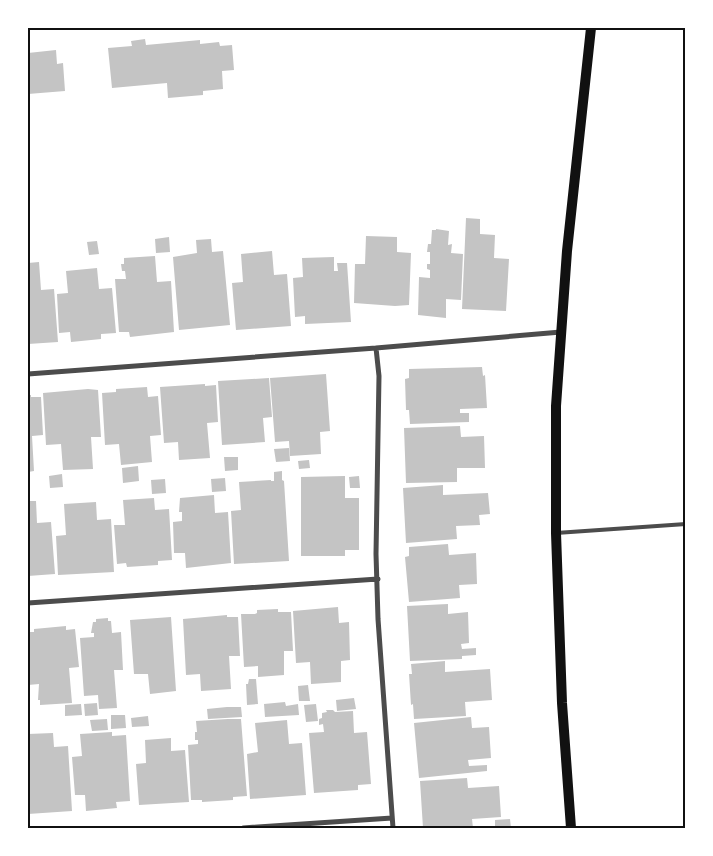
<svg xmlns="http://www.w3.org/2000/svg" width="713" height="856" font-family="Signika,sans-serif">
<rect width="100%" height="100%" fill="#fff"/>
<!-- building -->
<path fill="#c4c4c4" d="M 145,39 L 146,45 L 200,40 L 200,44 L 219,42 L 220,46 L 232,45 L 234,70 L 222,71 L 223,89 L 203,91 L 203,95 L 168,98 L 167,83 L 112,88 L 108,48 L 132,46 L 131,41 Z
M 56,50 L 57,64 L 63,63 L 65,91 L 28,94 L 28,53 Z
M 466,218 L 480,219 L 480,234 L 495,235 L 494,258 L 509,259 L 506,311 L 462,309 Z
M 436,229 L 449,231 L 448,245 L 452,244 L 451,253 L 463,254 L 461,300 L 446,299 L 446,318 L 418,315 L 419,277 L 430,278 L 430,270 L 427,269 L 427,264 L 430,264 L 430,252 L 427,252 L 428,244 L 431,244 L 432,230 L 436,230 Z
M 366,236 L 397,237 L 397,252 L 411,253 L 409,305 L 395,306 L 354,303 L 355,264 L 365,264 Z
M 169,237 L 170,252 L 156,253 L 155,239 Z
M 211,239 L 212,252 L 223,251 L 230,325 L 179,330 L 173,257 L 197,253 L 196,240 Z
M 97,241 L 99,254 L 89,255 L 87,242 Z
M 272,251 L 274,275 L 287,274 L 291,326 L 236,330 L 232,283 L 243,282 L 241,254 Z
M 155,256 L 157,282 L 171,281 L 174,332 L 130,337 L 129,332 L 119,332 L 115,279 L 126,279 L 125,271 L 122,271 L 121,264 L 124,264 L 124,258 Z
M 334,257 L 334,271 L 338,271 L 337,263 L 347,263 L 351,322 L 305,324 L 305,316 L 295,317 L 293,278 L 303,277 L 302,258 Z
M 39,262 L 41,290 L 54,289 L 58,342 L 28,344 L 28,263 Z
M 97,268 L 99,289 L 112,288 L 116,333 L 101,334 L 101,339 L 71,342 L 70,332 L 59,333 L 57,294 L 68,293 L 66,271 Z
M 482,367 L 483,376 L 485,375 L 487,408 L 460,409 L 460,413 L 469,413 L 469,422 L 410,424 L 409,410 L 406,410 L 405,379 L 409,378 L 409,369 Z
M 326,374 L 330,431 L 320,432 L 321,454 L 290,456 L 289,441 L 275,442 L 270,378 Z
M 269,378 L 272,417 L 263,418 L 265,442 L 222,445 L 218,381 Z
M 205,384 L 205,386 L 216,385 L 218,422 L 207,423 L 210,458 L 179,460 L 178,442 L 164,443 L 160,387 Z
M 147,387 L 148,397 L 158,396 L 161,435 L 150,436 L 152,462 L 121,465 L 119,444 L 105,445 L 102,393 L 116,392 L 116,389 Z
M 88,389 L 98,390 L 101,437 L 91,437 L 93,469 L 63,470 L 61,444 L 46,445 L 43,393 Z
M 28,395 L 31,395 L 31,397 L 41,397 L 43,435 L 32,436 L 34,471 L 28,472 Z
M 460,426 L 461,437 L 484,436 L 485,468 L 457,468 L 457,482 L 406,483 L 404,428 Z
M 289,448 L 290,461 L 276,462 L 274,449 Z
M 224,457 L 238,457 L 238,470 L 225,471 Z
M 309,460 L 310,468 L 299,469 L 298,461 Z
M 138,466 L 139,481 L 123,483 L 122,468 Z
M 282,471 L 282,480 L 284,481 L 289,561 L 234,564 L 231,511 L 241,510 L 239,482 L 271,480 L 271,481 L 274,481 L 274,472 Z
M 62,474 L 63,487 L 50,488 L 49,476 Z
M 345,476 L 345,498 L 359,498 L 359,550 L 345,550 L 345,556 L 301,556 L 301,477 Z
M 359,476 L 360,488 L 350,488 L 349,477 Z
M 225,478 L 226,491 L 212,492 L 211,479 Z
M 165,479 L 166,493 L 152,494 L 151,480 Z
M 443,485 L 443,495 L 488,493 L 490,514 L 479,515 L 480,525 L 456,526 L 457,539 L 406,543 L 403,488 Z
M 214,495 L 215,513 L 228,512 L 231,563 L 186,568 L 185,553 L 174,553 L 173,522 L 182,521 L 182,512 L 179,512 L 180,498 Z
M 154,498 L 155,510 L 169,509 L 172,560 L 158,561 L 158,565 L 127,567 L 126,563 L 117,564 L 114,525 L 125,525 L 123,500 Z
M 28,501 L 36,501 L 37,523 L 51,522 L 55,574 L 28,576 Z
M 96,502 L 97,520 L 111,519 L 114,572 L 58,575 L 56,536 L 66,535 L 64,504 Z
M 448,544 L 449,555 L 476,553 L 477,584 L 459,585 L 460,598 L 409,602 L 405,557 L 409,556 L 409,547 Z
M 448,604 L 448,614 L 468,612 L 469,643 L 461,644 L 462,649 L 476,648 L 476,655 L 462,656 L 462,659 L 410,661 L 407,606 Z
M 338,607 L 339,623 L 349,622 L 350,660 L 341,661 L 341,682 L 311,684 L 310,662 L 296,663 L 293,611 Z
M 278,609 L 278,612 L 291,612 L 293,651 L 284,651 L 284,675 L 258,677 L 258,666 L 244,667 L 241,614 L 255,614 L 257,613 L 257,610 Z
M 227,615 L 227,617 L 238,617 L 240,656 L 229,656 L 231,689 L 201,691 L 200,674 L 186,675 L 183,619 Z
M 171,617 L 176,691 L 150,694 L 148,674 L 134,674 L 130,620 Z
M 108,618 L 108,621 L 111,621 L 112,633 L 121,632 L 123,670 L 114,670 L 117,708 L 99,709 L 98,695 L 84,696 L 80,638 L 94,637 L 94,633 L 91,633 L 93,622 L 96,622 L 96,619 Z
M 66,626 L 66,630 L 75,629 L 79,667 L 69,668 L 72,703 L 40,705 L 40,700 L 38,700 L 39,684 L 28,685 L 28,632 L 34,632 L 34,629 Z
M 445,661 L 445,672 L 490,669 L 492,700 L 465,702 L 466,716 L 414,719 L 413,704 L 411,705 L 409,674 L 412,674 L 411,664 Z
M 249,679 L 256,679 L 258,704 L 247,705 L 246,684 L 248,684 Z
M 308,685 L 310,701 L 299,701 L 298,686 Z
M 354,698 L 356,709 L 337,711 L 336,700 Z
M 285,702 L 286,706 L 298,704 L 299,715 L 265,717 L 264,704 Z
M 97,703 L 98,715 L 85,716 L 84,704 Z
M 81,704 L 82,715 L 65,716 L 65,705 Z
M 316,704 L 318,721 L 306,722 L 304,705 Z
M 227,707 L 241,707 L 242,717 L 208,719 L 207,709 Z
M 326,710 L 333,710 L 335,712 L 353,711 L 354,733 L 367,732 L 371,784 L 358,785 L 358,790 L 314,793 L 309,733 L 324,732 L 323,724 L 319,725 L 319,719 L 322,718 L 322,713 L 327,712 Z
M 111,715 L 125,715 L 126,728 L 111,729 Z
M 148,716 L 149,726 L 132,727 L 131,718 Z
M 471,717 L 472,728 L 489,727 L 491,758 L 468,760 L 469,766 L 487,765 L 487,771 L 419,778 L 414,723 Z
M 107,719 L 108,730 L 92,731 L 90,720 Z
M 228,719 L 241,719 L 247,796 L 233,797 L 233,800 L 202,802 L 202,800 L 191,800 L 188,745 L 198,744 L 198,740 L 195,740 L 195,732 L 197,732 L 196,721 Z
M 287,720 L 289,744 L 302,743 L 306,795 L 250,799 L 247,754 L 258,752 L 255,723 Z
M 112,732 L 112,736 L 126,735 L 130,801 L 116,802 L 117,808 L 86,811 L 85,795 L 75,795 L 72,757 L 82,756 L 80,734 Z
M 53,733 L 54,747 L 68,746 L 72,811 L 28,814 L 28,734 Z
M 171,738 L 171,751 L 185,750 L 189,802 L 139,805 L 136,764 L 146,763 L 145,740 Z
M 467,778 L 468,788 L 499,786 L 501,817 L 472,819 L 473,828 L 423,828 L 420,781 Z
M 510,819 L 511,828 L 495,828 L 495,820 Z"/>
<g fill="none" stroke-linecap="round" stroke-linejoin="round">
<!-- service -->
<path stroke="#4c4c4c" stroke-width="4" d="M 556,533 L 686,524"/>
<!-- minor -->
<path stroke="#4c4c4c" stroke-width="5" d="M 376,348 L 379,376 L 376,554 L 378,619 L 393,828
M 28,374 L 376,348 L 561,332
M 28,603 L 378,579
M 243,828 L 392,818"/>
<!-- secondary -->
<path stroke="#111" stroke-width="10" d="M 571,828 L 562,703 L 556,533 L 556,406 L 567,251 L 591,28"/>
</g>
<!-- border -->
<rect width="713" height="856" fill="none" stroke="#ffffff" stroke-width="58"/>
<rect x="29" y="29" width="655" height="798" fill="none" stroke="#111" stroke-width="2"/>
</svg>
